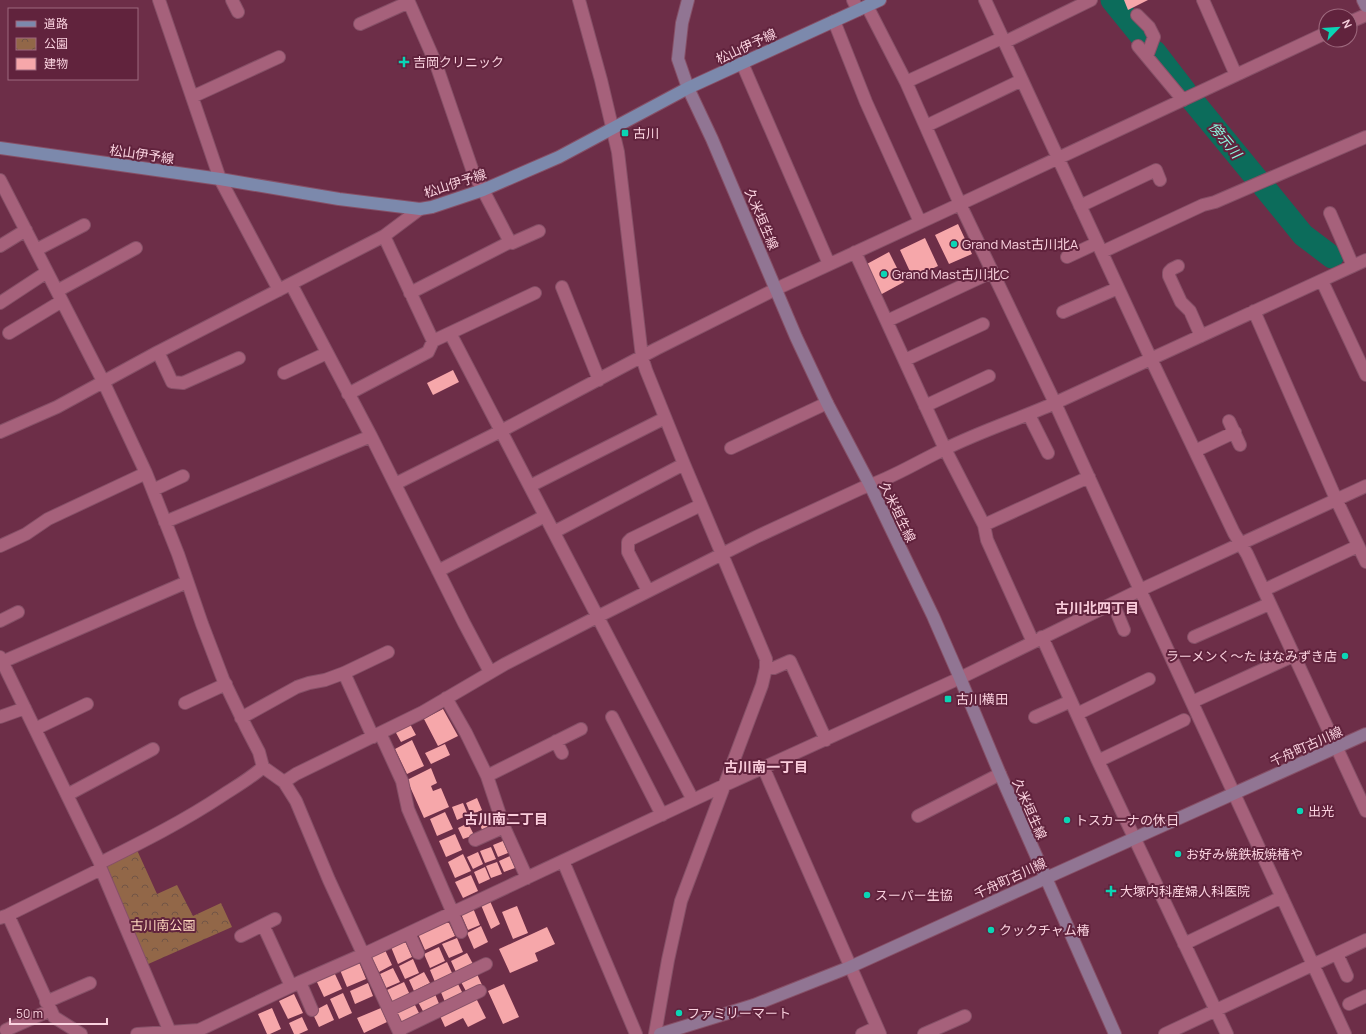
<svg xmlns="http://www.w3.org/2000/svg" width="1366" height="1034" font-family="Manrope,'Noto Sans JP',sans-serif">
<defs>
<pattern id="park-crowns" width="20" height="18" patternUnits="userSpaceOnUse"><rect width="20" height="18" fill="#926748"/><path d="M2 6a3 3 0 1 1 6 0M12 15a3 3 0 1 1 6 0" fill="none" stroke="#725546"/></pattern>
</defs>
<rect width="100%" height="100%" fill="#6d2e48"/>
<!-- park -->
<path fill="url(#park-crowns)" d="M 137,850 L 157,894 L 177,885 L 193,916 L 221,903 L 232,927 L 146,965 L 105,865 Z"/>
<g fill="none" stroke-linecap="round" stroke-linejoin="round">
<!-- river -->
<path stroke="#0c6c5b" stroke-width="23" d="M 1112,0 L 1146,42
M 1155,52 L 1185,91
M 1193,101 L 1257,179
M 1264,187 L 1303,235 L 1332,257"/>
</g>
<!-- building -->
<path fill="#f6a7aa" d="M 1124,0 L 1148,0 L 1128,10 Z
M 958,224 L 972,254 L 949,264 L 935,235 Z
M 925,238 L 938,266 L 913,278 L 900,250 Z
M 889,252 L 904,282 L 880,295 L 865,265 Z
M 453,370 L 459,382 L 433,395 L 427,383 Z
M 443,709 L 458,736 L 438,746 L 424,719 Z
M 410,724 L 416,735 L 401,742 L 395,731 Z
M 412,740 L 424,766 L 407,774 L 395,749 Z
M 445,744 L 450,755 L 431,764 L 425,753 Z
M 431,768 L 437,783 L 431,786 L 433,791 L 441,788 L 449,807 L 424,818 L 407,780 Z
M 477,798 L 482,810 L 471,815 L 466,803 Z
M 463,803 L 468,815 L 457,820 L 452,807 Z
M 445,812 L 453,829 L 437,836 L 430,819 Z
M 489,815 L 494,827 L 483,832 L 478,820 Z
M 468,823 L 474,835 L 463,839 L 458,828 Z
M 455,834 L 462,850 L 446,857 L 439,841 Z
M 503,841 L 508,853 L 498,857 L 493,845 Z
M 491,847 L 496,859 L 485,863 L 480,851 Z
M 478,852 L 483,864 L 473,869 L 467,857 Z
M 463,854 L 471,871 L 455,878 L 448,862 Z
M 510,856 L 515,868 L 504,872 L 499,861 Z
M 497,862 L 502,874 L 491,878 L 486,866 Z
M 485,867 L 490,879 L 479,884 L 474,872 Z
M 471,875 L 478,891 L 463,898 L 455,882 Z
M 490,901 L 500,924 L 491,929 L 481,905 Z
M 517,906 L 528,933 L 513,939 L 502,912 Z
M 473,908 L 480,925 L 468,930 L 461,914 Z
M 443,922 L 449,923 L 455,936 L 425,950 L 418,934 Z
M 481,926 L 488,942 L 474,949 L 467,933 Z
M 547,927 L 555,944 L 535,953 L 538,961 L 510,973 L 499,949 Z
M 457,938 L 463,952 L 449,958 L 442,944 Z
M 405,941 L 412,957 L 398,964 L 391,947 Z
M 439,947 L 445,961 L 430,968 L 424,954 Z
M 385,950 L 392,965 L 379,972 L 371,956 Z
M 467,953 L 473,964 L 456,972 L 451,961 Z
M 413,959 L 419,973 L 405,979 L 399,966 Z
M 359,962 L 366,979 L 347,987 L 340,970 Z
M 447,962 L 452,973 L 435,982 L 430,970 Z
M 393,968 L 400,982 L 386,988 L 380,974 Z
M 334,972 L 342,989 L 324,997 L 316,980 Z
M 424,972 L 430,983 L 414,991 L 409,980 Z
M 477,974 L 482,985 L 467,993 L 461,982 Z
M 404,982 L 410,995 L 393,1003 L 387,990 Z
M 457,982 L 463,994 L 445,1002 L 440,990 Z
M 368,983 L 373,996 L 355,1004 L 350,991 Z
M 504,984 L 519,1017 L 503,1024 L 488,991 Z
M 343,993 L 352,1013 L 339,1019 L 330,999 Z
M 294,994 L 303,1013 L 288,1019 L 279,1001 Z
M 435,994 L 440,1006 L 424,1013 L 418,1002 Z
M 476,998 L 486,1018 L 468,1027 L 463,1018 L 445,1027 L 440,1016 Z
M 414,1003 L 420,1015 L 402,1024 L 396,1012 Z
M 327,1004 L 334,1020 L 319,1027 L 312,1012 Z
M 272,1008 L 281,1029 L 270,1034 L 267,1034 L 258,1014 Z
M 381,1008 L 387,1022 L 364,1033 L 357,1018 Z
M 302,1017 L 308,1030 L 299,1034 L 294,1034 L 289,1023 Z"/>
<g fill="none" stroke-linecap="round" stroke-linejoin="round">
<!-- street casing -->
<g stroke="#865067" stroke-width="14">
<path id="street" d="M 159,0 L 220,179 L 279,290
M 232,0 L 238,12
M 408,0 L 436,64 L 473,172 L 483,190 L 510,242 L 410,293
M 579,0 L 601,80 L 618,152 L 642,357 L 646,370 L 684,464 L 766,659 L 766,668 L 762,685 L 681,901 L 668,960 L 655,1034
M 853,0 L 858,10
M 985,0 L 1151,359 L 1234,533 L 1247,554 L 1366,811
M 1203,0 L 1236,75
M 867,6 L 906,82 L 960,204 L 1055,403 L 1140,590 L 1345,1034
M 1137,15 L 1149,27 L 1154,37 L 1147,56
M 834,21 L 866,102 L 920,222
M 1350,22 L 1366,15
M 360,24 L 409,2
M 1005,42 L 1091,0
M 1138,46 L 1183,100
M 742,63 L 829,264
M 906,82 L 1002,38
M 192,97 L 279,57
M 926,126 L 1022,80
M 0,180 L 103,381 L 146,473 L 178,554 L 202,624 L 223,679 L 246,727 L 259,752 L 263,767 L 284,782 L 296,801 L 329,880 L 400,1034
M 1080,206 L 1156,170 L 1160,180
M 1330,213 L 1353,266
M 384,236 L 433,341 L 535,293
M 510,242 L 512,243 L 539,231
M 0,246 L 26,230
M 36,250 L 84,225
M 855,252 L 945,449 L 984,525 L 987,540 L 1033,642
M 1102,252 L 1203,205 L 1215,202 L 1366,137
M 1067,257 L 1097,243
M 1178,266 L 1172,269 L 1169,272 L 1169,276 L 1181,302 L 1190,311 L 1201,336
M 1322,281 L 1366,375
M 291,284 L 371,436 L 464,623 L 490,672
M 562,287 L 599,380
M 57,291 L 136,248
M 0,303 L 47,272
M 1254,311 L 1336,499 L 1366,562
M 1063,312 L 1118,288
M 887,321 L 992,272
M 9,333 L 62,301
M 450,333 L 693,800
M 158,352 L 172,382 L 183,383 L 239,358
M 905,360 L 983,324
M 284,373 L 327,353
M 348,394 L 428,352 L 433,341
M 925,406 L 989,376
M 1029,415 L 1048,453
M 1229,421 L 1240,445
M 0,432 L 57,407 L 158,352 L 384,236 L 420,209
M 731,448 L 827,403
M 1195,451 L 1235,432
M 395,484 L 501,431 L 656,349 L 776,289 L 960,204 L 1326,33
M 530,486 L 665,418
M 153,490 L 183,476
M 165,522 L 371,436
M 984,525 L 1089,477
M 554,532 L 684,464
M 0,546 L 26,534 L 48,519 L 146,473
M 438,571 L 545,516
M 1264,590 L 1358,546
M 648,591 L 628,552 L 628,542 L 631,539 L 701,505
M 1113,603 L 1124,630
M 0,621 L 18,612
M 1042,637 L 1098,761 L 1227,1034
M 1194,637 L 1269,604
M 0,657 L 100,863 L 101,869 L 170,1032 L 199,1030 L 199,1034
M 2,662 L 187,582
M 766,668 L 774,668 L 790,661 L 826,740
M 344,673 L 373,737
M 446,698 L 466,733 L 487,776 L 504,827 L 527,878
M 1192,702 L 1293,656
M 185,703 L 226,684
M 1077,714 L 1149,679
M 0,717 L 25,708
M 612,717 L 662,815
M 1035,717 L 1071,701
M 241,718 L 297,687 L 309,683 L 325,680 L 344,673 L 388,652
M 35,729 L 87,704
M 380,733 L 402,781 L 408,809 L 461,932
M 556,741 L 562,753
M 1098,761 L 1184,720
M 764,769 L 880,1034
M 487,776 L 581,729
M 284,782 L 296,774 L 423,712 L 505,664 L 597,617 L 756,537 L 862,488 C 891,479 917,462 945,449 C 981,431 1019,419 1055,403 L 1366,260
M 67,795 L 153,749
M 918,816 L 1000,774
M 475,840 L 504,827
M 563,861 L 636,1034
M 100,863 C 142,842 184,821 223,795 C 237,786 251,778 263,767
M 8,915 L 101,869
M 0,918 L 8,915 L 54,1017 L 81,1034
M 263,925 L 291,986
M 409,933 L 418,953
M 241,936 L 275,919
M 1184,944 L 1282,897
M 1337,954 L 1347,976
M 300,982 L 312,1010
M 46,1002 L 90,983
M 1349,1004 L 1366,996
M 389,1010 L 486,964
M 6,1030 L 51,1010
M 199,1030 L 300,982 L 364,954 L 725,785 L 960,678 L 1140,590 L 1366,486
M 399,1030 L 480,991
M 137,1034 L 170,1032
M 862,1034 L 877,1027
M 924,1034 L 965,1016
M 1165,1034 L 1366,940"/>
</g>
<!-- secondary casing -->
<g stroke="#865067" stroke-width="14">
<path id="secondary" d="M 688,0 L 682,23 L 678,59 L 688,88 L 712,139 L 796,337 L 827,403 L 870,485 L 933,616 L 960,678 L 1000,774 L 1115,1034
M 1363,0 L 1366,6
M 660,1034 L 754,1005 L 850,967 L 1046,878 L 1366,734"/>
</g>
<!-- primary casing -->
<g stroke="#865067" stroke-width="14">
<path id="primary" d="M 0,148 L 220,179 L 339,199 L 420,209 L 432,207 L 483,190 L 559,157 L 688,88 L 880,0"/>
</g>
<!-- street -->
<use href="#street" stroke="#a6617b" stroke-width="12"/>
<!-- secondary -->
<use href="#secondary" stroke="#917593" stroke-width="12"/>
<!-- primary -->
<use href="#primary" stroke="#7c89ac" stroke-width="12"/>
</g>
<!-- markers -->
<g fill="#0ad5b5" stroke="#61233d" stroke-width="1.5">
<path d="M402 56h4v4h4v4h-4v4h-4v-4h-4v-4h4z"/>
<rect x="621" y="129" width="8" height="8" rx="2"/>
<circle cx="954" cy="244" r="4"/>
<circle cx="884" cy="274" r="4"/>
<circle cx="1345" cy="656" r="4"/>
<rect x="944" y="695" width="8" height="8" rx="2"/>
<circle cx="1300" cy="811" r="4"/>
<circle cx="1067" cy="820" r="4"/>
<circle cx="1178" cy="854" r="4"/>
<path d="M1109 885h4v4h4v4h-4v4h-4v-4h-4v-4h4z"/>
<circle cx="867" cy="895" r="4"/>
<circle cx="991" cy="930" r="4"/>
<circle cx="679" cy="1013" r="4"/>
</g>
<g text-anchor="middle" stroke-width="4" stroke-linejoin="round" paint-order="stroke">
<!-- street labels -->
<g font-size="13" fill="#fad2df" stroke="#61233d">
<text transform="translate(746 46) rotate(-25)" y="5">松山伊予線</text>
<text transform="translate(142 154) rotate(8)" y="5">松山伊予線</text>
<text transform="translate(455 183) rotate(-18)" y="5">松山伊予線</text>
<text transform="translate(762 219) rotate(67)" y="5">久米垣生線</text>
<text transform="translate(898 512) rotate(64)" y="5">久米垣生線</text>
<text transform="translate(1306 746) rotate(-24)" y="5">千舟町古川線</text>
<text transform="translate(1030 809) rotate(66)" y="5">久米垣生線</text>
<text transform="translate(1010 878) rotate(-25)" y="5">千舟町古川線</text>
</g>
<!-- poi labels -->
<g font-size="13" fill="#fad2df" stroke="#61233d" text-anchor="start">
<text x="413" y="67">吉岡クリニック</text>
<text x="633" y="138">古川</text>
<text x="962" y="249">Grand Mast古川北A</text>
<text x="892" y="279">Grand Mast古川北C</text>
<text x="1337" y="661" text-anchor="end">ラーメンく～た はなみずき店</text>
<text x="956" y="704">古川横田</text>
<text x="1308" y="816">出光</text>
<text x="1075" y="825">トスカーナの休日</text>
<text x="1186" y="859">お好み焼鉄板焼椿や</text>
<text x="1120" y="896">大塚内科産婦人科医院</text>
<text x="875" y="900">スーパー生協</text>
<text x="999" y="935">クックチャム椿</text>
<text x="687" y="1018">ファミリーマート</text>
</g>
<!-- park labels -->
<g font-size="13" fill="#fed9bf" stroke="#61233d">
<text x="163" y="930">古川南公園</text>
</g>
<!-- water labels -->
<g font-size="14" font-style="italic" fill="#8efce2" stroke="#61233d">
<text transform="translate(1225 140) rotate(51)" y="5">傍示川</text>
</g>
<!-- neighbourhood labels -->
<g font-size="14" font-weight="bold" fill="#f9cbda" stroke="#61233d">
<text x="1097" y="613">古川北四丁目</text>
<text x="766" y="772">古川南一丁目</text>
<text x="506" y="824">古川南二丁目</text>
</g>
</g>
<!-- legend -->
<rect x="8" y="8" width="130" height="72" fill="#61233d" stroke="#9e697e"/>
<rect x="16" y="21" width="20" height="6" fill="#7c89ac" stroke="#9e697e"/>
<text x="44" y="28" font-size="12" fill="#fad2df">道路</text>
<rect x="16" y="38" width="20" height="12" fill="url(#park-crowns)" stroke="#9e697e"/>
<text x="44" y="48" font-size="12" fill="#fad2df">公園</text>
<rect x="16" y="58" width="20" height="12" fill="#f6a7aa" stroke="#9e697e"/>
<text x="44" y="68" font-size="12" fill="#fad2df">建物</text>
<!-- north arrow -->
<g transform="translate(1338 28) rotate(65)"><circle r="19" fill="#61233d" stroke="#9e697e"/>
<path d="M0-3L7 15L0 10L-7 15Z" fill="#0ad5b5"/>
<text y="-6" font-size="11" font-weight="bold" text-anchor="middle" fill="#fad2df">N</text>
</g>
<!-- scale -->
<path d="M10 1018v6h97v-6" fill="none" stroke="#fad2df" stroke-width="2"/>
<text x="16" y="1018" font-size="12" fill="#fad2df" stroke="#61233d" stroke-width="3" paint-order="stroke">50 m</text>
</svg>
